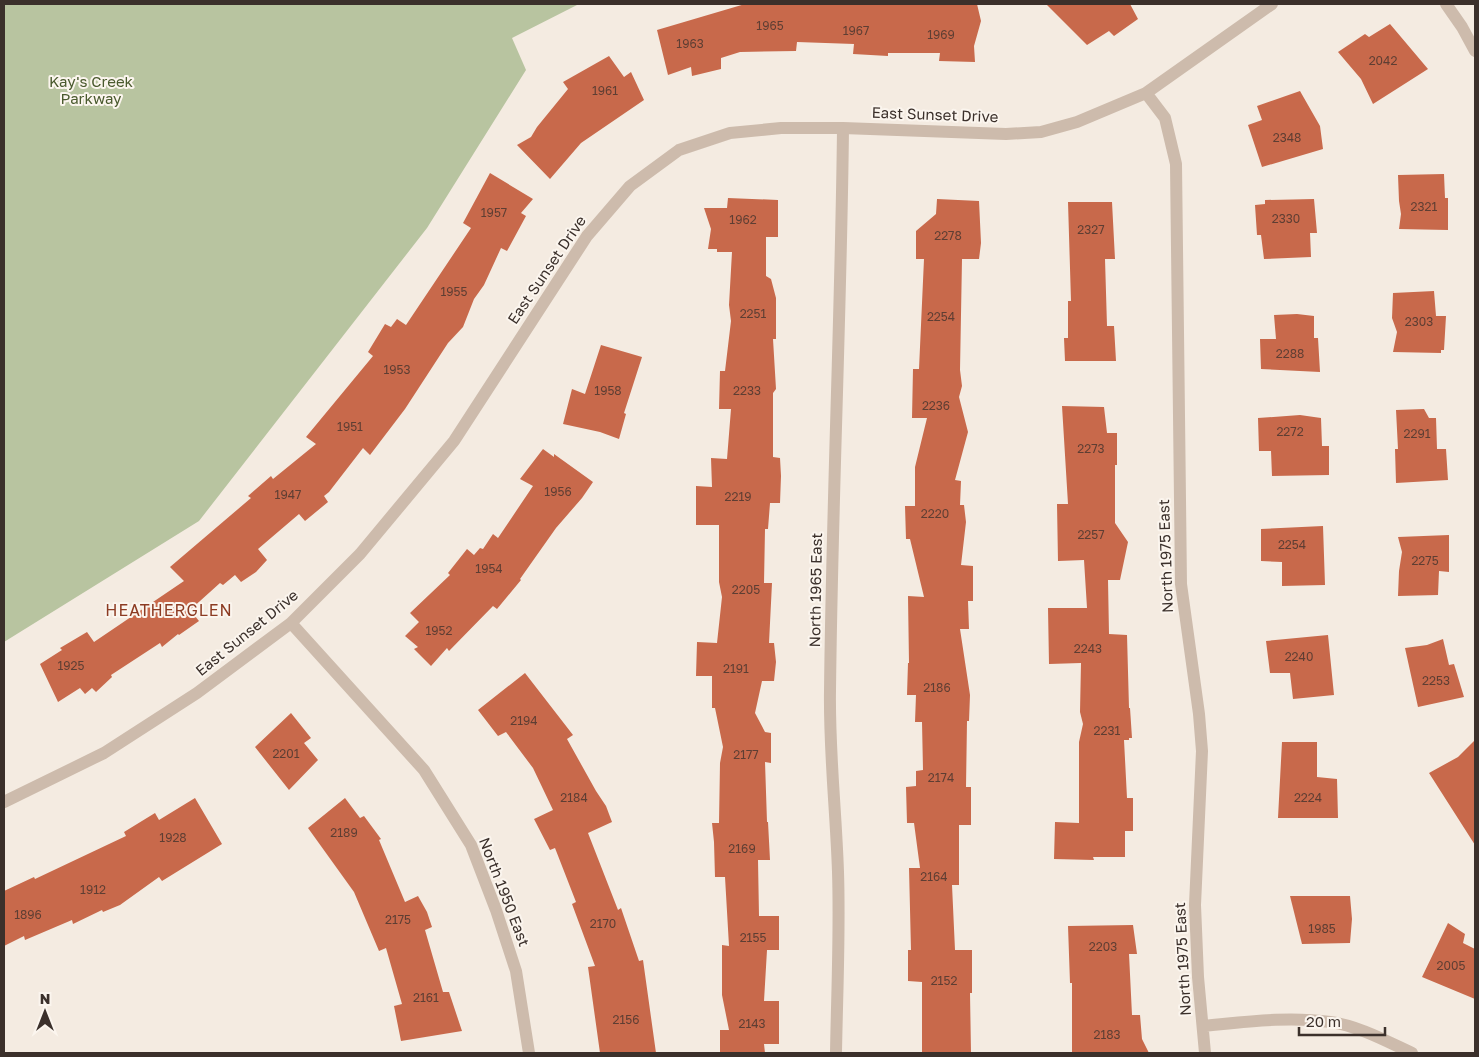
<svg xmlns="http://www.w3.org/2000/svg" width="1479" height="1057" font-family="'Golos Text',sans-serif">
<rect width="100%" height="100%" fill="#f4ebe1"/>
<!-- green -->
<path fill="#b8c4a0" d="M 4,4 L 579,4 L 512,38 L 526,70 L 427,228 L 199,521 L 4,642 Z"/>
<!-- building -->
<path fill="#c8694b" d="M 745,4 L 977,4 L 981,21 L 974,46 L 975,62 L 939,61 L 940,53 L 888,53 L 888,56 L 853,54 L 854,44 L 797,42 L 796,51 L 740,52 L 721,58 L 721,69 L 692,76 L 691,67 L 668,75 L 657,30 Z
M 1046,4 L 1130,4 L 1138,19 L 1114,36 L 1109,31 L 1087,45 Z
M 1390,24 L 1428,69 L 1373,104 L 1361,79 L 1338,52 L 1365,34 L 1369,37 Z
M 609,56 L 624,77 L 631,72 L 644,100 L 581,143 L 550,179 L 517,145 L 531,137 L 537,127 L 568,89 L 563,82 Z
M 1300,91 L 1320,126 L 1323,149 L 1262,167 L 1248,125 L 1262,120 L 1257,106 Z
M 490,173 L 533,199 L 521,213 L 526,216 L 507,251 L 501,248 L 484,285 L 474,299 L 463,327 L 448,343 L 405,409 L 370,455 L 363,448 L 329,492 L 324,496 L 328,502 L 305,521 L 299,514 L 258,549 L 267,560 L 256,572 L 241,582 L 235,575 L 223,585 L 220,583 L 190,610 L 199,621 L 179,635 L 178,634 L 162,647 L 160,643 L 111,675 L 112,677 L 96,692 L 92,688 L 85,694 L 80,688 L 58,702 L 40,664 L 62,650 L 60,648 L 87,632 L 94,642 L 184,581 L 170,567 L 251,498 L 248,496 L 271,476 L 273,479 L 316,444 L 306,437 L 373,356 L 368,352 L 385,324 L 391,327 L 397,319 L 406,325 L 471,228 L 463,223 Z
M 1444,174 L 1445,198 L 1448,198 L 1448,230 L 1399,229 L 1401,214 L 1399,201 L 1398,175 Z
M 728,198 L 778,200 L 778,237 L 766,237 L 766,276 L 771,279 L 776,298 L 776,339 L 773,339 L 776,389 L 773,393 L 773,457 L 780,458 L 781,476 L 780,503 L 770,503 L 768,529 L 765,529 L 764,583 L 772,583 L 769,643 L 774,643 L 776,662 L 774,681 L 762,681 L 755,713 L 765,732 L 771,733 L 771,763 L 765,762 L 767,822 L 768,822 L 770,860 L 758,860 L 759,916 L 779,916 L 779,950 L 767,950 L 764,1001 L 779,1001 L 779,1044 L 764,1044 L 765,1053 L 720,1053 L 720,1030 L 729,1030 L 722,995 L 722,945 L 729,946 L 725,877 L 715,877 L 714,842 L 712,823 L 719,823 L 720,763 L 723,747 L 715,708 L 712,708 L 712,676 L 696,676 L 697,642 L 717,643 L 722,597 L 719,582 L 719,525 L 696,525 L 696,486 L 712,487 L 711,458 L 727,459 L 731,409 L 719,409 L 720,371 L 725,371 L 731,321 L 729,305 L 732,252 L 717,252 L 717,249 L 708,249 L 711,229 L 704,208 L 727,208 Z
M 937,199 L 979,201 L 981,243 L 979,259 L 962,259 L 960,370 L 962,386 L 959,397 L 968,432 L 955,480 L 961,481 L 960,505 L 964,505 L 966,522 L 961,565 L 973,566 L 973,601 L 968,601 L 969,629 L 960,629 L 970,695 L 969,721 L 967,721 L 966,787 L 971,787 L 971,825 L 959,825 L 959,885 L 952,885 L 955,950 L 972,950 L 972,993 L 970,993 L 971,1053 L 922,1053 L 922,982 L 908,981 L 908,950 L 911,950 L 909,868 L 920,868 L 914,823 L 907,823 L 906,787 L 916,786 L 916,771 L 923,770 L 922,722 L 915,722 L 916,695 L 907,695 L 908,663 L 909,663 L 908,596 L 924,597 L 910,539 L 906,539 L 905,506 L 915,506 L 915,467 L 927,418 L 912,418 L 913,369 L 919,369 L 924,259 L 916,259 L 916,231 L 936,214 Z
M 1314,199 L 1317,233 L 1310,233 L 1311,257 L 1264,259 L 1261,235 L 1257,235 L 1255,205 L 1265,204 L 1265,200 Z
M 1068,202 L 1112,202 L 1115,259 L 1105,259 L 1107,326 L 1114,326 L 1116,361 L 1065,361 L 1064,338 L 1068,338 L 1068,301 L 1071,301 Z
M 1434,291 L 1436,316 L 1446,316 L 1444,350 L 1441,350 L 1441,353 L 1393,352 L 1397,332 L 1392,318 L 1393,293 Z
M 1297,314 L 1314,316 L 1314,338 L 1318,338 L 1320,372 L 1261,369 L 1260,339 L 1276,339 L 1274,315 Z
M 601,345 L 642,357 L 624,413 L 626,414 L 619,439 L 600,432 L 563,424 L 572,389 L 585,394 Z
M 1062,406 L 1104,407 L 1107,433 L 1117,433 L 1117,465 L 1115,465 L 1115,523 L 1128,542 L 1120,580 L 1108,580 L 1109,634 L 1127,635 L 1129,708 L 1130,708 L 1132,738 L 1129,738 L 1129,740 L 1124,740 L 1127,798 L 1133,798 L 1133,831 L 1125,831 L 1125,857 L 1093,857 L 1094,860 L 1054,859 L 1055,822 L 1079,823 L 1079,742 L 1083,724 L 1080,712 L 1081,663 L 1049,664 L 1048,608 L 1087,608 L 1084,560 L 1058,561 L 1057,504 L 1068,504 Z
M 1424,409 L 1429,418 L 1436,418 L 1437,449 L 1446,449 L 1448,480 L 1396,483 L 1395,449 L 1398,449 L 1396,410 Z
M 1300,415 L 1321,418 L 1322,446 L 1329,446 L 1329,475 L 1272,476 L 1271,451 L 1259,451 L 1258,418 Z
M 543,449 L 554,457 L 554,454 L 593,482 L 582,498 L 556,528 L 520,579 L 521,580 L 497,609 L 493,606 L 449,651 L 447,648 L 431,666 L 414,649 L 418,647 L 405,636 L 419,622 L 410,613 L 450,575 L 448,573 L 467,549 L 474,555 L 480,548 L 483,549 L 493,534 L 498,538 L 533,486 L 520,479 Z
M 1323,526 L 1325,585 L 1282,586 L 1282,562 L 1261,561 L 1261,529 Z
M 1449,535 L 1449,572 L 1439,571 L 1438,595 L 1398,596 L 1399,571 L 1402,552 L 1398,537 Z
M 1328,635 L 1334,695 L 1293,699 L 1290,673 L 1270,673 L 1266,641 Z
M 1443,639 L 1449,665 L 1454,664 L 1464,697 L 1418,707 L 1405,648 L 1427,645 Z
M 525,673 L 573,735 L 567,739 L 596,791 L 606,806 L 612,822 L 588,833 L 618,910 L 621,908 L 639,961 L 643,960 L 656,1053 L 600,1053 L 588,967 L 595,966 L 572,904 L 576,902 L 555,848 L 550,850 L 534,819 L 553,810 L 533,768 L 506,732 L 498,736 L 478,710 Z
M 291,713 L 311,738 L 304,743 L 318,760 L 289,790 L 255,747 Z
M 1475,740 L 1475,845 L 1429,773 L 1458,757 Z
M 1282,742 L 1317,742 L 1317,777 L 1337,779 L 1338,818 L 1278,818 Z
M 195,798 L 222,844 L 162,881 L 159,877 L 120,905 L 103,912 L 102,910 L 73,924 L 72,920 L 25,940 L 24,936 L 4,946 L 4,891 L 34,877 L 35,879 L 126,836 L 124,832 L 155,813 L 159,820 Z
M 345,798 L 360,818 L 364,816 L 381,839 L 379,840 L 405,902 L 418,896 L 427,912 L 432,927 L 425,930 L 443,992 L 449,992 L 462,1031 L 401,1041 L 394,1006 L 402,1004 L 386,948 L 379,951 L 354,892 L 308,828 Z
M 1290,896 L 1350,896 L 1352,919 L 1350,943 L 1302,944 Z
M 1448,923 L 1465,934 L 1463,943 L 1475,949 L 1475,999 L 1422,977 Z
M 1133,925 L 1137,954 L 1129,954 L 1132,1015 L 1140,1015 L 1142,1039 L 1149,1053 L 1072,1053 L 1072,983 L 1070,983 L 1068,926 Z"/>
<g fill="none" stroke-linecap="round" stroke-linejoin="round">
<!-- minor -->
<path stroke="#cdbbac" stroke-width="12" d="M 1446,4 L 1462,27 L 1475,51
M 1146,93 L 1165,118 L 1176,164 L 1181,584 L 1199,714 L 1202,751 L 1195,905 L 1198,977 L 1205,1053
M 291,623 L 424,770 L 471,845 L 496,910 L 516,971 L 529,1053
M 4,802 L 104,753 L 197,693 L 291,623 L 360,554 L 454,441 L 587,236 L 630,186 L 679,150 L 730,133 L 781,128 L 843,128 L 1006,134 L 1041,132 L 1077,122 L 1146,93 L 1272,4
M 1203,1026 C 1245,1022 1288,1016 1330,1022 C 1359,1026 1386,1041 1412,1053
M 836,1053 C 837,993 840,932 838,872 C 836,811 829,751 830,691 C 832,503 841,316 843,128"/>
</g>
<g text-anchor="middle" stroke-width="4" stroke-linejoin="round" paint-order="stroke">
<!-- number labels -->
<g font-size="12" fill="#5e3e33">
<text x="770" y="30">1965</text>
<text x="856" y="35">1967</text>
<text x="941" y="39">1969</text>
<text x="690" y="48">1963</text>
<text x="1383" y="65">2042</text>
<text x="605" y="95">1961</text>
<text x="1287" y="142">2348</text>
<text x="1424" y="211">2321</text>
<text x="494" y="217">1957</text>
<text x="1286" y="223">2330</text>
<text x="743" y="224">1962</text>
<text x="1091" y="234">2327</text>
<text x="948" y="240">2278</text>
<text x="454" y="296">1955</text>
<text x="753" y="318">2251</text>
<text x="941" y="321">2254</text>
<text x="1419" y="326">2303</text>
<text x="1290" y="358">2288</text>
<text x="397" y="374">1953</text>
<text x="608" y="395">1958</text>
<text x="747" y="395">2233</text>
<text x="936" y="410">2236</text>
<text x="350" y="431">1951</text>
<text x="1290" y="436">2272</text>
<text x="1417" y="438">2291</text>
<text x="1091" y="453">2273</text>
<text x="558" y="496">1956</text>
<text x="288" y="499">1947</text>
<text x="738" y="501">2219</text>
<text x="935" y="518">2220</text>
<text x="1091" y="539">2257</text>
<text x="1292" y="549">2254</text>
<text x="1425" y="565">2275</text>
<text x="489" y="573">1954</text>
<text x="746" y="594">2205</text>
<text x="439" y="635">1952</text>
<text x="1088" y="653">2243</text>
<text x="1299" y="661">2240</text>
<text x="71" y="670">1925</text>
<text x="736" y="673">2191</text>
<text x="1436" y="685">2253</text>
<text x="937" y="692">2186</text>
<text x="524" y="725">2194</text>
<text x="1107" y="735">2231</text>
<text x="286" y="758">2201</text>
<text x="746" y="759">2177</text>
<text x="941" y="782">2174</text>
<text x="574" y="802">2184</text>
<text x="1308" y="802">2224</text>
<text x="344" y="837">2189</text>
<text x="173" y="842">1928</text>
<text x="742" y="853">2169</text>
<text x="934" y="881">2164</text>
<text x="93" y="894">1912</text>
<text x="28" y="919">1896</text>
<text x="398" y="924">2175</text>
<text x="603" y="928">2170</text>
<text x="1322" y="933">1985</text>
<text x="753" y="942">2155</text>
<text x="1103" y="951">2203</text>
<text x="1451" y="970">2005</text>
<text x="944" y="985">2152</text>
<text x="426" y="1002">2161</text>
<text x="626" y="1024">2156</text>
<text x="752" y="1028">2143</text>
<text x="1107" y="1039">2183</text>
</g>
<!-- park labels -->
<g font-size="15" fill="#4a5a2e" stroke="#fbf5ee">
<text x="91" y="87">Kay's Creek<tspan x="91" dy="17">Parkway</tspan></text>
</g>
<!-- street labels -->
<g font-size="15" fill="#3b302b" stroke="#fbf5ee">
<text transform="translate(935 115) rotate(2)" y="5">East Sunset Drive</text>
<text transform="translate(547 270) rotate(-56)" y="5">East Sunset Drive</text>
<text transform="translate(1166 556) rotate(-92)" y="5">North 1975 East</text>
<text transform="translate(816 590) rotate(-89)" y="5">North 1965 East</text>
<text transform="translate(247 633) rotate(-39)" y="5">East Sunset Drive</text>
<text transform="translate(504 892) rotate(69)" y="5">North 1950 East</text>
<text transform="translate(1183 959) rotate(-93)" y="5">North 1975 East</text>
</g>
<!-- neighbourhood labels -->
<g font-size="16" letter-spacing="1" fill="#8c3b22" stroke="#fbf5ee">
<text x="169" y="616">HEATHERGLEN</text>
</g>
</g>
<!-- border -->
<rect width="1479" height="1057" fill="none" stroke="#3b302b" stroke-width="10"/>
<!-- north arrow -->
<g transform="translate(45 1012)" stroke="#fbf5ee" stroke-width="4" paint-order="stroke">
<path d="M0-4L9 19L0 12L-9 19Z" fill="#3b302b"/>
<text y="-8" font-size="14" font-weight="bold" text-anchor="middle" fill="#3b302b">N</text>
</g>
<!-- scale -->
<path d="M1299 1027v8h86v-8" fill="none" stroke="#3b302b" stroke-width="2.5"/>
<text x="1306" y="1027" font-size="15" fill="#3b302b" stroke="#fbf5ee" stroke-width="4" paint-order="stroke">20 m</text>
</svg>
